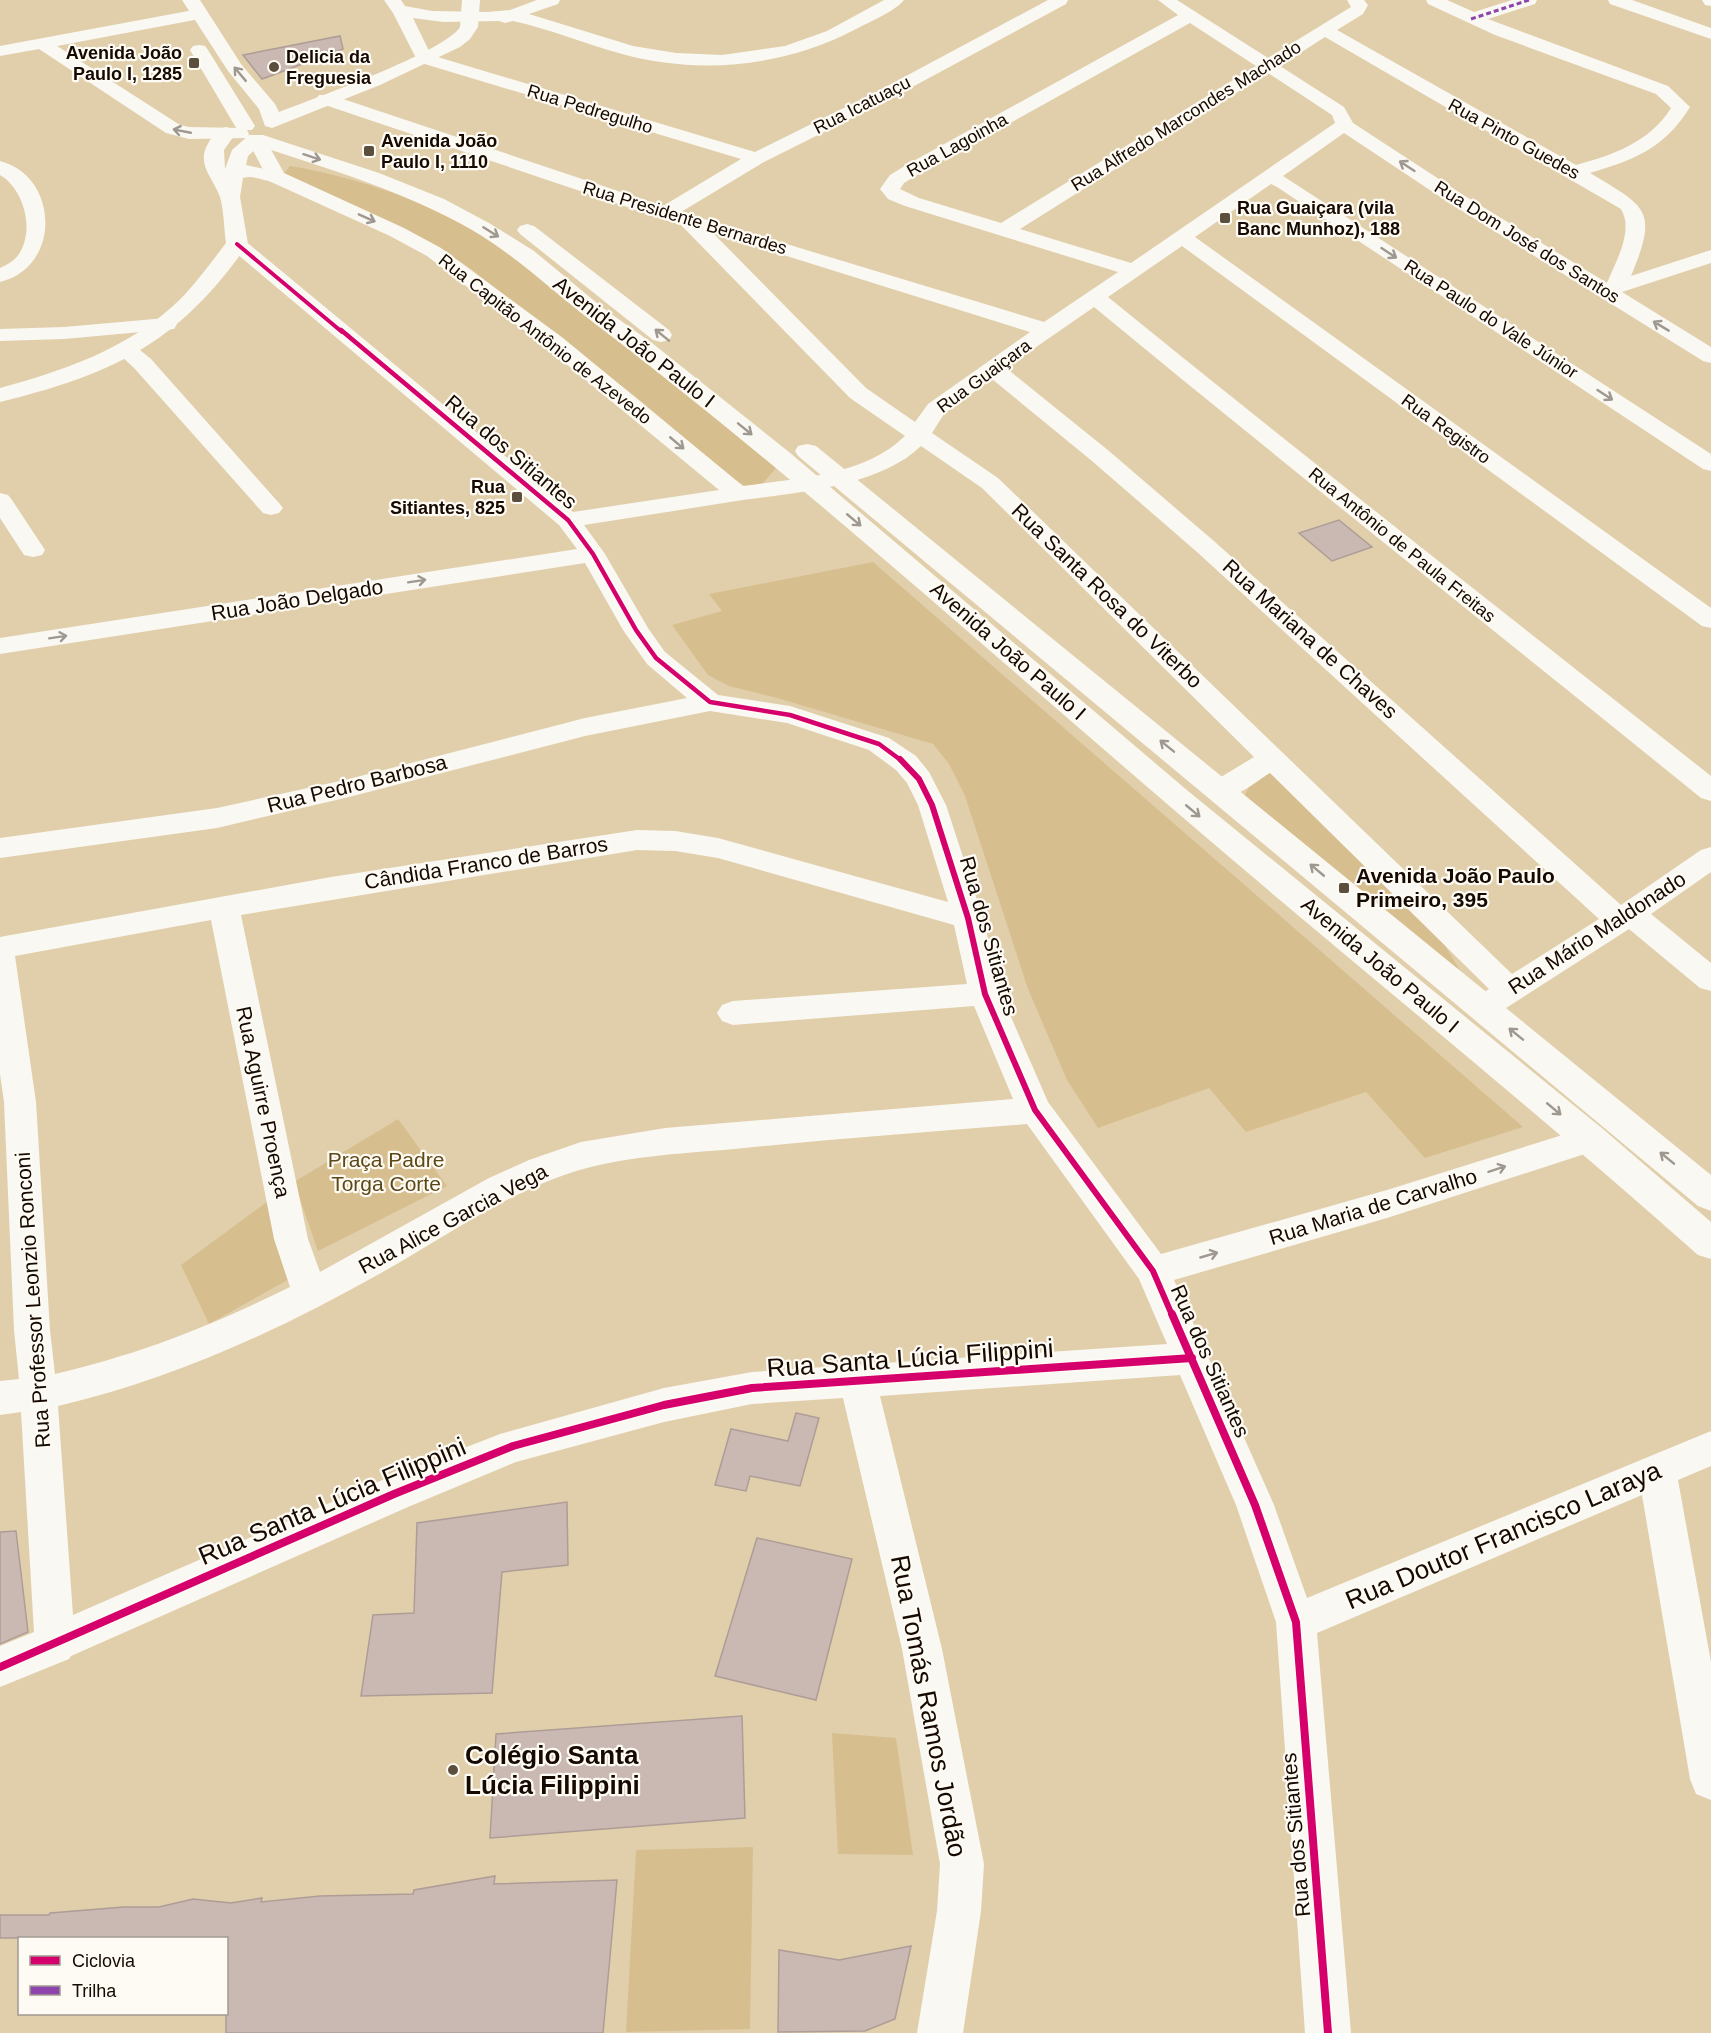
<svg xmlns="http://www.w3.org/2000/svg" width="1711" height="2033" font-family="Arial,sans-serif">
<rect width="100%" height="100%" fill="#e1cfab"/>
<!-- green -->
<path fill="#d7be8e" d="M 290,166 C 347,175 416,198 467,226 C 504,246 537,275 570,301 C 640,355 708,411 777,467 L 762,484 L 745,486 L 731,477 L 635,396 L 467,266 L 449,255 L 282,176 Z
M 873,562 L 1523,1127 L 1425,1158 L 1366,1092 L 1246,1132 L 1209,1088 L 1098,1128 L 1067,1080 L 1028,989 L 965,796 L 949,764 L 933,744 L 777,698 L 729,686 L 708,675 L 672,625 L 722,611 L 709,594 Z
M 1263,757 L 1436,931 L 1483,1008 L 1240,806 Z
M 398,1119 L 447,1186 L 318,1251 L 294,1182 Z
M 267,1202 L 293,1277 L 209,1324 L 181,1265 Z
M 832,1733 L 896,1738 L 913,1855 L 838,1854 Z
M 753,1847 L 750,2029 L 626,2032 L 636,1850 Z"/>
<!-- building -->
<path fill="#cab9b3" stroke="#ae9d96" stroke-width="1.5" d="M 340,36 L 343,49 L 262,79 L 243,55 Z
M 1339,520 L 1372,547 L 1332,561 L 1299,533 Z
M 796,1413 L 819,1418 L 800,1486 L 750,1476 L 746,1491 L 715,1485 L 731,1429 L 788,1441 Z
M 567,1502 L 568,1565 L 502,1572 L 492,1693 L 361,1696 L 373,1615 L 414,1613 L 417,1523 Z
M 16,1531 L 28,1632 L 0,1644 L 0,1532 Z
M 757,1538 L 852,1559 L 816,1700 L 715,1676 Z
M 742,1716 L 745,1818 L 490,1838 L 496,1734 Z
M 495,1876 L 494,1884 L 617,1880 L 603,2033 L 226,2033 L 226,1938 L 0,1938 L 0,1915 L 49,1915 L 50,1913 L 124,1907 L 159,1907 L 193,1899 L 231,1903 L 262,1898 L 261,1902 L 320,1896 L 413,1894 L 414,1890 Z
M 911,1946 L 895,2019 L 865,2031 L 778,2032 L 779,1950 L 839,1960 Z"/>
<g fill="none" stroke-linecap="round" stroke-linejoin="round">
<!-- minor -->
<path fill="#faf8f2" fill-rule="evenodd" d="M 384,0 L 401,0 L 405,6 L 432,11 L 487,12 L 510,10 L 537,0 L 560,0 L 558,4 L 529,14 L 633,46 L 676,53 L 722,55 L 785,46 L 827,31 L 884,0 L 904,0 C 896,11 867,23 854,30 C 783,67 699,75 622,54 C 585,44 550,29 513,21 L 505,23 L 499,21 L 443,22 L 413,18 L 431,55 L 755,152 L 878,91 L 1048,0 L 1068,0 L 1066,4 L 890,99 L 764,162 L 681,212 L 1044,322 L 1118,272 L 905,206 L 888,199 L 880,189 L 890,175 L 908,164 L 1178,15 L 1158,0 L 1177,0 L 1268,58 L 1351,7 L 1347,0 L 1364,0 L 1368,5 L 1363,14 L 1337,30 L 1576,165 C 1613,155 1650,142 1671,108 L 1656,94 L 1495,35 L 1428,4 L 1426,0 L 1447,0 L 1474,12 L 1512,0 L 1537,0 L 1535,4 L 1488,19 L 1668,86 L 1690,107 C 1665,148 1634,160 1590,173 C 1646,207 1659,209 1631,276 L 1711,250 L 1711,263 L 1622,292 L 1711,347 L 1711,363 L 1703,361 L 1451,204 L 1344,133 L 1283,176 L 1711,454 L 1711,471 L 1703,469 L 1277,187 L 1271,184 L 1195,237 L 1711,608 L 1711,628 L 1702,626 L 1182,246 L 1108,297 C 1307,459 1510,617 1711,776 L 1711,801 L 1701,798 C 1499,634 1295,473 1094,307 L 1006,368 L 1109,451 L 1215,542 L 1621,905 L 1701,850 L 1711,847 L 1711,872 L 1651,914 L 1711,963 L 1711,991 L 1700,988 L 1629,929 L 1503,1010 L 1492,1014 L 1481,1010 L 1476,1002 L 1481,994 L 1489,989 L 1270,773 C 1252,784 1232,803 1211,797 L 1207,790 L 1211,783 L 1254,757 L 982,488 L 921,446 C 877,489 787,493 730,502 C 681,510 633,517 584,525 L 605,554 L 648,628 L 665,652 L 718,695 L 790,706 L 889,738 L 916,756 L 929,772 L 946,805 L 983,918 L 1001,994 L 1048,1102 L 1161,1254 L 1387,1190 L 1591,1126 L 1603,1130 L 1608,1139 L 1603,1148 L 1591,1152 L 1387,1218 L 1174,1280 L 1274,1505 L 1307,1598 L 1711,1431 L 1711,1466 L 1678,1480 L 1711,1662 L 1711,1800 L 1696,1794 L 1690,1779 L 1642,1495 L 1317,1633 L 1351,2033 L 1305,2033 L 1276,1622 L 1236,1505 L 1180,1375 L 880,1396 L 942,1649 L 984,1864 L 981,1911 L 963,2033 L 917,2033 L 937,1911 L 940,1864 L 902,1649 L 843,1398 L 752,1404 L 664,1422 L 516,1462 L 408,1507 L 71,1656 L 69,1659 L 0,1687 L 0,1646 L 34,1632 L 21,1412 L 0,1415 L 0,1381 L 19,1379 L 14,1330 L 4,1102 L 0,1074 L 0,937 L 331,877 L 637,830 L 675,831 L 718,838 L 948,902 L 918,805 L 907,783 L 896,770 L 869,750 L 787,723 L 710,711 L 585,736 L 349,797 L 217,828 L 0,858 L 0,838 L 217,808 L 349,779 L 585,718 L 687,698 L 647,664 L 623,630 L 585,563 L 0,654 L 0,638 L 577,549 L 559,525 L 230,248 L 227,244 L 230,240 L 244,240 L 573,512 L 719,490 L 547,348 L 427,256 L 390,236 L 269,181 L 247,139 L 249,135 L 263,135 L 284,173 L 404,228 L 441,248 L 563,338 L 743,486 C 797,478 864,476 905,436 L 850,398 L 681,225 L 319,103 L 316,99 L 319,95 L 331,95 L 663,206 L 741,159 L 418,62 L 393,13 ZM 1190,23 L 1256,66 L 1001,223 L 919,198 L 900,189 L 904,183 L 922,172 ZM 1325,37 L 1621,209 C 1634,231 1616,261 1607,283 L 1465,196 L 1353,123 L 1344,107 L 1280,66 ZM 1268,73 L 1332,115 L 1335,123 L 1131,263 L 1020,229 ZM 713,233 L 1030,332 L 928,404 L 915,422 L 866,388 ZM 992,379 L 1092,461 L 1197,552 L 1599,919 L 1512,974 L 998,478 L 932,433 L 944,414 ZM 637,850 L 675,851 L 718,858 L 954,925 L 967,984 L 733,1001 L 722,1005 L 717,1013 L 722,1021 L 733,1025 L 974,1006 L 1013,1099 L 665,1128 L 581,1142 L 529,1160 L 489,1178 L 320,1272 L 308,1239 L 241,915 ZM 211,920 L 274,1239 L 290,1287 C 211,1326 141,1354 55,1374 L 50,1330 L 36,1102 L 15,956 ZM 1027,1124 L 1139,1279 L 1167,1344 L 752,1372 L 664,1388 L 500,1434 L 380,1481 L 73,1615 L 58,1406 C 173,1379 278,1331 381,1273 C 441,1240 501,1196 567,1174 C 620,1156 678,1154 734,1149 C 832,1139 929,1132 1027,1124 Z
M 1608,0 L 1632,0 L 1711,28 L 1711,39 L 1610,4 Z
M 1702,0 L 1711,0 L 1711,6 L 1705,5 Z
M 199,9 L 207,14 L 205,18 L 57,46 L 180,125 L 189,127 L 240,128 L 247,130 L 249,134 L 247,138 L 189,139 L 166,133 L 39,49 L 0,56 L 0,46 Z
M 0,161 C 59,176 62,267 0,282 L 0,268 C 7,265 14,261 19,254 C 35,230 24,189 0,175 Z
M 166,318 L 174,319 L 177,324 L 174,329 L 64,339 L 0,341 L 0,329 L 64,327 Z
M 127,344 L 135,346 L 151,359 L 279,503 L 283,508 L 279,513 L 271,515 L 263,513 L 135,369 L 116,351 L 119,346 Z
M 0,493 L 8,495 L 12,500 L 45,550 L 42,555 L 33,557 L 24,555 L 0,518 Z"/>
<!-- major -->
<path fill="#faf8f2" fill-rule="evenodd" d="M 182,0 L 200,0 L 241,64 L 275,104 L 279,112 C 312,99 445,52 460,27 L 462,0 L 480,0 L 478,27 L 470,39 L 460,47 L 380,85 L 272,128 L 265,126 L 259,109 L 228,71 Z
M 199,45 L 205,46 L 208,50 L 255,126 L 252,130 L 238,130 L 235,126 L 190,50 L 193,46 Z
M 226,127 L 233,129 L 236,133 L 224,150 L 225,169 L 232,150 L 249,135 L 263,135 L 379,173 L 444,199 L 489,223 L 534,251 L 603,308 L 652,343 L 789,452 L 1188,791 L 1603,1129 L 1711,1222 L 1711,1259 L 1698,1255 C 1524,1100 1342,955 1166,803 C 975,639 789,471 589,319 C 550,289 515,255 472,230 C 406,192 332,170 259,146 L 248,156 L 246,165 L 283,173 L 286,177 L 283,181 C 269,185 257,174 243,178 L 240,197 L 248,244 C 179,343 114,374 0,402 L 0,388 C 62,371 124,350 173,306 C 193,288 209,265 226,243 C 224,229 224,211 220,197 C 213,177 195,164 209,142 C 213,134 218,129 226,127 Z
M 527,224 L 534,226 L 669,330 L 672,335 L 669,340 L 661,342 L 653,340 L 520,234 L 517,230 L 520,226 Z
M 807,444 L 816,446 L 1711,1175 L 1711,1211 L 1698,1206 L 798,456 L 795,451 L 798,446 Z"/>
<!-- quiet -->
<path stroke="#8e44ad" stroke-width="3" stroke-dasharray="5 3" stroke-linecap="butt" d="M 1471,19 L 1529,0"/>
<!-- cycleway-far3 casing -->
<g stroke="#fefbf5" stroke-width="6">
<path id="cycleway-far3" d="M 237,244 L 342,332"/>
</g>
<!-- cycleway-far2 casing -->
<g stroke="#fefbf5" stroke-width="8">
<path id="cycleway-far2" d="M 341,330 L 568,520 L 593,554 L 636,630 L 656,658 L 710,702 L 790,715 L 879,744 L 902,761"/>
</g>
<!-- cycleway-far1 casing -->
<g stroke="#fefbf5" stroke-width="10">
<path id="cycleway-far1" d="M 900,759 L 919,779 L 932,805 L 968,918 L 985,994 L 1035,1110 L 1153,1271 L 1172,1315"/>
</g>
<!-- cycleway casing -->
<g stroke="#fefbf5" stroke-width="11">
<path id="cycleway" d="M 1172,1314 L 1255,1505 L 1296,1622 L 1328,2033
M 0,1667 L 394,1494 L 513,1446 L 664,1405 L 752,1388 L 1192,1358"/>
</g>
<!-- cycleway-far3 -->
<use href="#cycleway-far3" stroke="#d6006c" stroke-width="4"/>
<!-- cycleway-far2 -->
<use href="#cycleway-far2" stroke="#d6006c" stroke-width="4.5"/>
<!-- cycleway-far1 -->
<use href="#cycleway-far1" stroke="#d6006c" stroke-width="6"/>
<!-- cycleway -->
<use href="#cycleway" stroke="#d6006c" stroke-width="8"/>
</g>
<!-- one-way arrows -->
<defs><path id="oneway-shaft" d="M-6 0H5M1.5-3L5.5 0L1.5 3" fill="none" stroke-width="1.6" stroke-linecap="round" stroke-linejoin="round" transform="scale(1.5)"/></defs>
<g stroke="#9e9891">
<use href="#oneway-shaft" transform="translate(240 74) rotate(-130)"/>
<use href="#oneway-shaft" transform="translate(182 131) rotate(-169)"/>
<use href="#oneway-shaft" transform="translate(312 157) rotate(18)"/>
<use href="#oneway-shaft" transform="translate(1407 166) rotate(-147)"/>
<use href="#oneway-shaft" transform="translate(367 218) rotate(24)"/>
<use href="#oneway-shaft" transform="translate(491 232) rotate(32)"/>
<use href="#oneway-shaft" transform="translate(1389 253) rotate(33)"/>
<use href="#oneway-shaft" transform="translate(1661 326) rotate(-149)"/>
<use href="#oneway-shaft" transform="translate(662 335) rotate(-141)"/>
<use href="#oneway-shaft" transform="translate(1605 395) rotate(33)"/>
<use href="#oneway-shaft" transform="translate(745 429) rotate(39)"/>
<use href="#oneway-shaft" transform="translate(677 443) rotate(40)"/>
<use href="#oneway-shaft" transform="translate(854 520) rotate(40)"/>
<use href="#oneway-shaft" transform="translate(417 581) rotate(-9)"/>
<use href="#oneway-shaft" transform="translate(58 637) rotate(-9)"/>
<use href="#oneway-shaft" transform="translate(1167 746) rotate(-141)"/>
<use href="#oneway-shaft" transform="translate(1193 811) rotate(40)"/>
<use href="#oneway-shaft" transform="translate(1317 870) rotate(-140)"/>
<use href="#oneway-shaft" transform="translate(1516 1034) rotate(-141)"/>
<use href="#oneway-shaft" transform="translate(1554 1109) rotate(40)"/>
<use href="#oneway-shaft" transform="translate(1667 1158) rotate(-141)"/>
<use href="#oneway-shaft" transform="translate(1497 1169) rotate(-18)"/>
<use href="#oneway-shaft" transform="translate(1209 1255) rotate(-16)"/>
</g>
<!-- markers -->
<g fill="#5c4e3c" stroke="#fefbf5" stroke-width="2">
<rect x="188" y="57" width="12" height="12" rx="3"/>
<circle cx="274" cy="67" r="6"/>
<rect x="363" y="145" width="12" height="12" rx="3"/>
<rect x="1219" y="212" width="12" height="12" rx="3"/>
<rect x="511" y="491" width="12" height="12" rx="3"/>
<rect x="1338" y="882" width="12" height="12" rx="3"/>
<circle cx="453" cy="1770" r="6"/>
</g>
<g text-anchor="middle" stroke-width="4.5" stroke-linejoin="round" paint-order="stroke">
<!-- far-poi labels -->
<g font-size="18" font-weight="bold" fill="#150900" stroke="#fefbf5" text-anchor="start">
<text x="182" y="59" text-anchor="end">Avenida João<tspan x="182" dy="21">Paulo I, 1285</tspan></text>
<text x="286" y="63">Delicia da<tspan x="286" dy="21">Freguesia</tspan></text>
<text x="381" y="147">Avenida João<tspan x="381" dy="21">Paulo I, 1110</tspan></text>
<text x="1237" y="214">Rua Guaiçara (vila<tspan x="1237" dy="21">Banc Munhoz), 188</tspan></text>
<text x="505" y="493" text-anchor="end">Rua<tspan x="505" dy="21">Sitiantes, 825</tspan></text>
</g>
<!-- far-street labels -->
<g font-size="18" fill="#150900" stroke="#fefbf5">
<text transform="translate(862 105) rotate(-27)" y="6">Rua Icatuaçu</text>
<text transform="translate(590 109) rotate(17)" y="6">Rua Pedregulho</text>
<text transform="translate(1186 116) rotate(-32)" y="6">Rua Alfredo Marcondes Machado</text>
<text transform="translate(1514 139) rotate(29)" y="6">Rua Pinto Guedes</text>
<text transform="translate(957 145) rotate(-29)" y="6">Rua Lagoinha</text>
<text transform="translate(685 218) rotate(17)" y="6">Rua Presidente Bernardes</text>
<text transform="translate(1527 242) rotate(32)" y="6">Rua Dom José dos Santos</text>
<text transform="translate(1491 319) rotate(33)" y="6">Rua Paulo do Vale Júnior</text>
<text transform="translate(545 339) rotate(38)" y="6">Rua Capitão Antônio de Azevedo</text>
<text transform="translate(984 376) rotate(-36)" y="6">Rua Guaiçara</text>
<text transform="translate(1446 429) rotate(36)" y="6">Rua Registro</text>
<text transform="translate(1402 545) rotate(39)" y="6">Rua Antônio de Paula Freitas</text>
</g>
<!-- street labels -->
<g font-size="21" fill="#150900" stroke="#fefbf5">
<text transform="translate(634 342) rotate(38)" y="7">Avenida João Paulo I</text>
<text transform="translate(511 452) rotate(40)" y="7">Rua dos Sitiantes</text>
<text transform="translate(1107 596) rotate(44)" y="7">Rua Santa Rosa do Viterbo</text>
<text transform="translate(297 600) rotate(-9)" y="7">Rua João Delgado</text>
<text transform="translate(1310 639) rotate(42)" y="7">Rua Mariana de Chaves</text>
<text transform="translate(1008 651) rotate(41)" y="7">Avenida João Paulo I</text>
<text transform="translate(357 784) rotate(-14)" y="7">Rua Pedro Barbosa</text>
<text transform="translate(486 863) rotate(-9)" y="7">Cândida Franco de Barros</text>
<text transform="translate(1597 933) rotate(-33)" y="7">Rua Mário Maldonado</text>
<text transform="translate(989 936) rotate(74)" y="7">Rua dos Sitiantes</text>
<text transform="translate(1380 965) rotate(40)" y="7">Avenida João Paulo I</text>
<text transform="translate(263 1102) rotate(78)" y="7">Rua Aguirre Proença</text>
<text transform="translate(1373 1207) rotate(-17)" y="7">Rua Maria de Carvalho</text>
<text transform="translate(453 1219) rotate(-28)" y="7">Rua Alice Garcia Vega</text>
<text transform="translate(33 1300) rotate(-94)" y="7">Rua Professor Leonzio Ronconi</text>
<text transform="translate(1210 1361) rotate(66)" y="7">Rua dos Sitiantes</text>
<text transform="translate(1296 1835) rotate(-95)" y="7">Rua dos Sitiantes</text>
</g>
<!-- poi labels -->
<g font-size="21" font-weight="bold" fill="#150900" stroke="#fefbf5" text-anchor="start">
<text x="1356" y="883">Avenida João Paulo<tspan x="1356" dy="24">Primeiro, 395</tspan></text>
</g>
<!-- park labels -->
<g font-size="21" fill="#5d4817" stroke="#fefbf5">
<text x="386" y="1167">Praça Padre<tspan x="386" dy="24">Torga Corte</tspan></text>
</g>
<!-- near-street labels -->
<g font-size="26" fill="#150900" stroke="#fefbf5">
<text transform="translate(910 1358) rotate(-4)" y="9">Rua Santa Lúcia Filippini</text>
<text transform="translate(332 1501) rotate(-23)" y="9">Rua Santa Lúcia Filippini</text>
<text transform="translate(1503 1535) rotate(-23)" y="9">Rua Doutor Francisco Laraya</text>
<text transform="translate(929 1706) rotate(79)" y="9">Rua Tomás Ramos Jordão</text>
</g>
<!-- near-poi labels -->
<g font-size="26" font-weight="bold" fill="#150900" stroke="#fefbf5" text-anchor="start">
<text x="465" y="1764">Colégio Santa<tspan x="465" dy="30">Lúcia Filippini</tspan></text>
</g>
</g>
<!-- legend -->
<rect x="18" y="1937" width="210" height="78" fill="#fefbf5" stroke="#a19a93" stroke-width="1.5"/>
<rect x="30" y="1956" width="30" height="9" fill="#d6006c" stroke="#a19a93" stroke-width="1.5"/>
<text x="72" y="1967" font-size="18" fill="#150900">Ciclovia</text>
<rect x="30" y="1986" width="30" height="9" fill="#8e44ad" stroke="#a19a93" stroke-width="1.5"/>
<text x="72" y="1997" font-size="18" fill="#150900">Trilha</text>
</svg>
